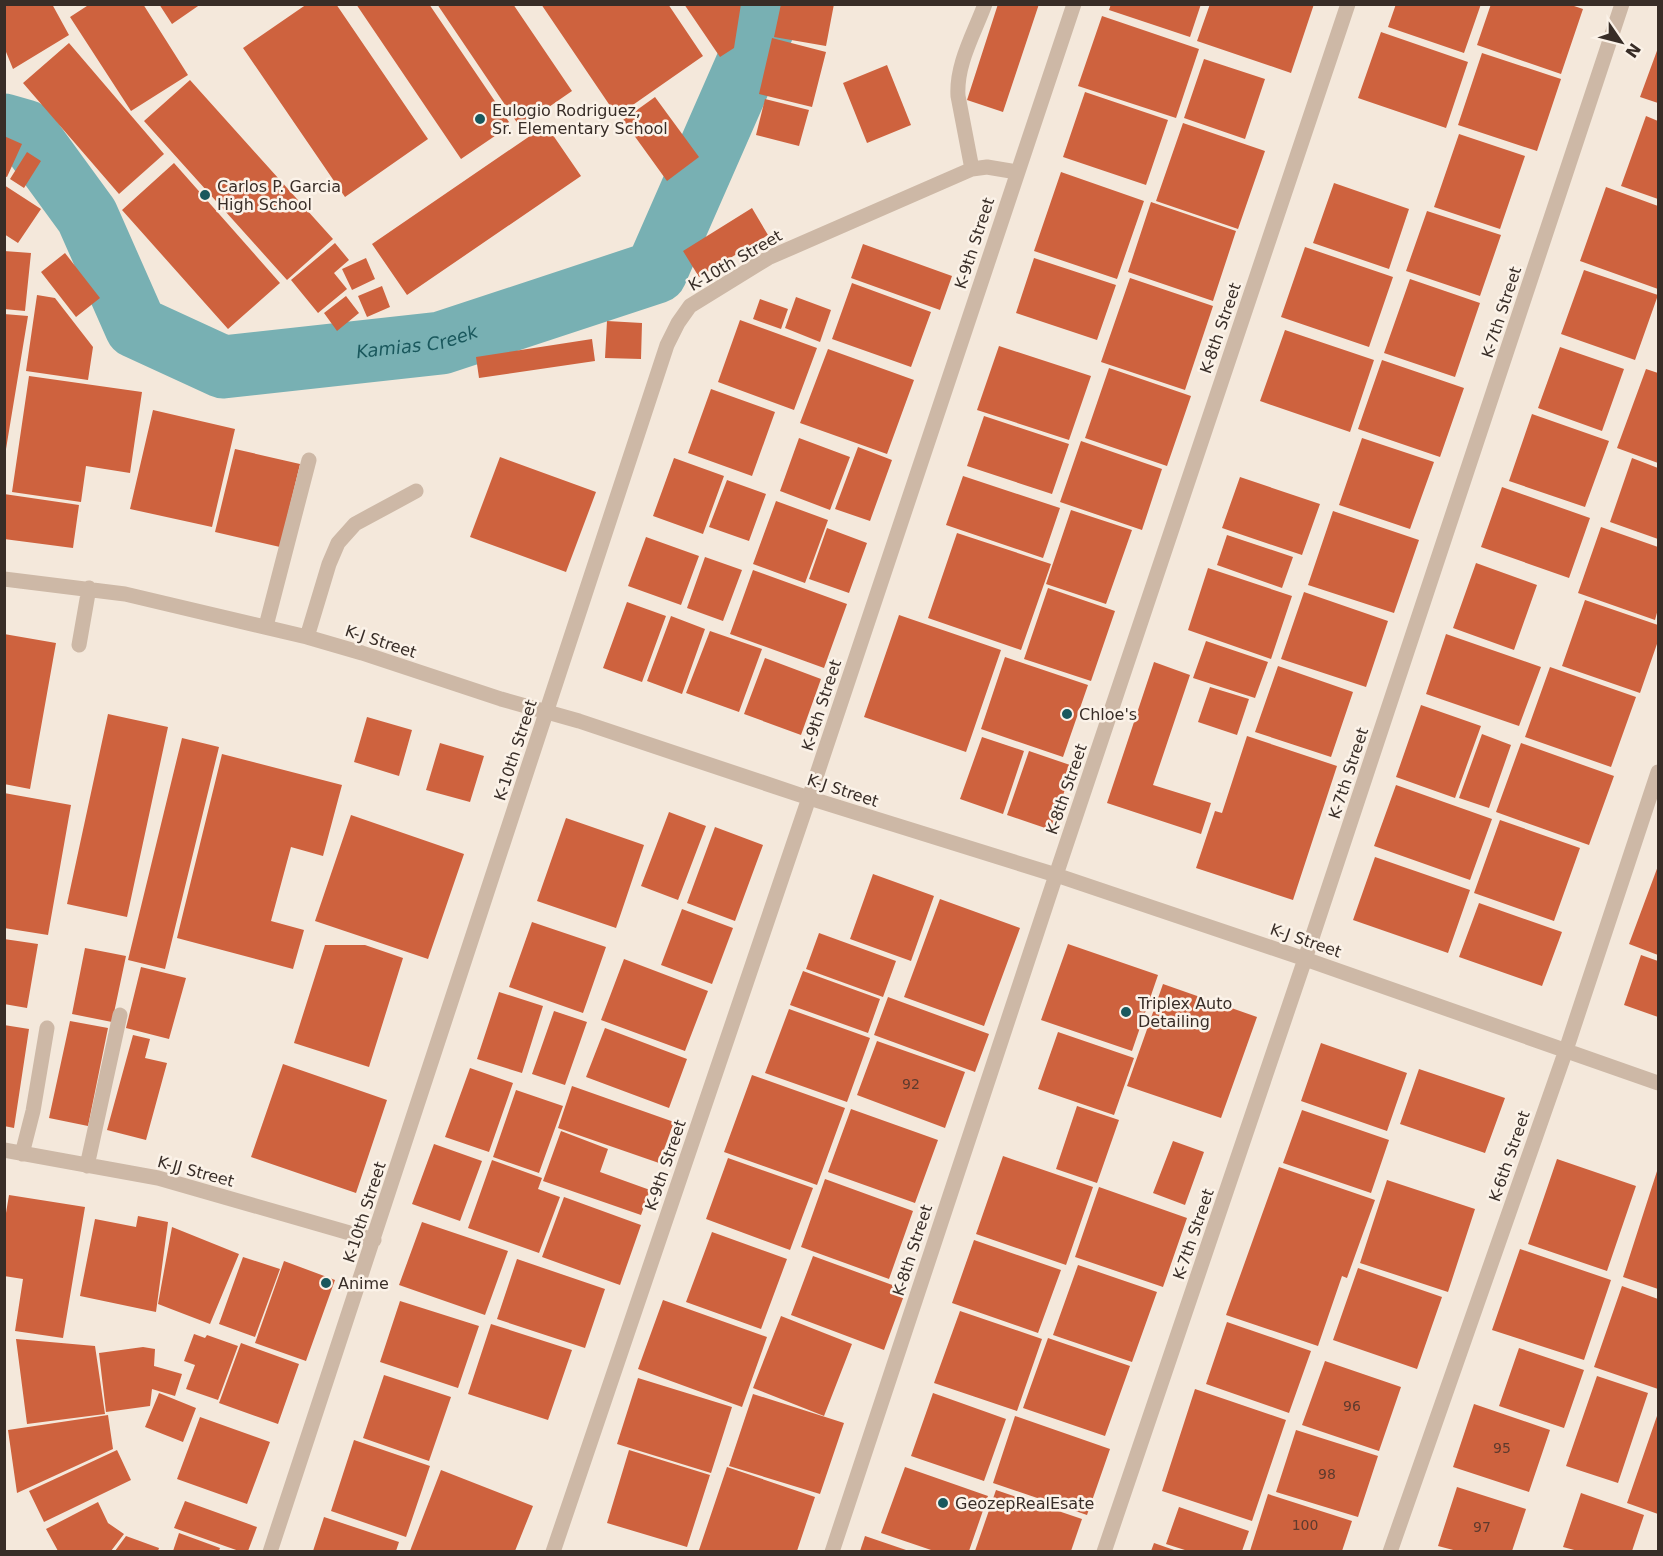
<svg xmlns="http://www.w3.org/2000/svg" width="1663" height="1556" font-family="'DejaVu Sans',sans-serif">
<rect width="100%" height="100%" fill="#f4e8db"/>
<g fill="none" stroke-linecap="round" stroke-linejoin="round">
<!-- river -->
<path stroke="#78b0b3" stroke-width="63" id="s1" d="M 4,125 L 25,131 L 87,216 L 136,327 L 223,367 L 441,343 L 656,272 L 763,28 L 761,4"/>
</g>
<!-- building -->
<path fill="#ce623e" d="M 4,4 L 52,4 L 69,35 L 13,69 L 4,47 Z
M 90,4 L 143,4 L 188,75 L 131,111 L 70,17 Z
M 159,4 L 201,4 L 172,24 Z
M 307,4 L 336,4 L 428,139 L 345,197 L 243,48 Z
M 356,4 L 429,4 L 511,125 L 461,159 Z
M 437,4 L 513,4 L 572,91 L 520,127 Z
M 541,4 L 668,4 L 703,56 L 617,116 Z
M 684,4 L 741,4 L 734,48 L 720,57 Z
M 781,4 L 834,4 L 826,46 L 774,37 Z
M 998,4 L 1039,4 L 1003,112 L 967,100 Z
M 1111,4 L 1201,4 L 1190,37 L 1109,10 Z
M 1210,4 L 1314,4 L 1291,73 L 1197,41 Z
M 1396,4 L 1481,4 L 1464,53 L 1388,27 Z
M 1491,4 L 1568,4 L 1583,9 L 1561,74 L 1477,45 Z
M 1102,16 L 1199,49 L 1176,118 L 1078,86 Z
M 1381,32 L 1468,62 L 1446,128 L 1358,98 Z
M 772,38 L 826,52 L 812,107 L 759,94 Z
M 69,43 L 164,154 L 119,194 L 23,83 Z
M 1658,48 L 1658,103 L 1640,97 Z
M 1482,53 L 1561,79 L 1537,151 L 1458,125 Z
M 1204,59 L 1265,79 L 1245,139 L 1184,118 Z
M 887,65 L 911,125 L 867,143 L 843,83 Z
M 190,80 L 333,239 L 287,280 L 144,121 Z
M 1085,92 L 1168,120 L 1146,185 L 1063,157 Z
M 655,97 L 699,157 L 667,181 L 623,120 Z
M 765,99 L 809,110 L 799,146 L 756,135 Z
M 1646,116 L 1658,121 L 1658,199 L 1621,186 Z
M 1183,123 L 1265,151 L 1238,229 L 1156,201 Z
M 546,125 L 581,176 L 407,295 L 372,244 Z
M 1459,134 L 1525,156 L 1500,229 L 1434,207 Z
M 4,136 L 22,144 L 7,177 L 4,176 Z
M 27,152 L 41,161 L 24,188 L 10,179 Z
M 174,163 L 280,283 L 228,329 L 122,210 Z
M 1061,172 L 1144,201 L 1117,279 L 1034,251 Z
M 1334,183 L 1409,209 L 1389,269 L 1313,243 Z
M 4,185 L 41,209 L 18,243 L 4,234 Z
M 1606,187 L 1658,206 L 1658,289 L 1580,261 Z
M 1151,202 L 1236,231 L 1213,301 L 1128,272 Z
M 752,208 L 768,235 L 699,277 L 683,251 Z
M 1427,211 L 1501,235 L 1480,296 L 1406,271 Z
M 335,243 L 349,260 L 334,273 L 347,289 L 318,313 L 291,280 Z
M 863,244 L 952,276 L 940,310 L 851,278 Z
M 1305,247 L 1393,277 L 1369,347 L 1281,317 Z
M 4,251 L 31,253 L 25,311 L 4,309 Z
M 65,253 L 100,298 L 76,317 L 41,272 Z
M 366,258 L 375,279 L 352,290 L 342,269 Z
M 1034,258 L 1116,285 L 1097,340 L 1016,313 Z
M 1584,270 L 1658,295 L 1635,360 L 1561,334 Z
M 1130,278 L 1213,306 L 1185,390 L 1101,362 Z
M 1410,279 L 1480,303 L 1455,377 L 1384,353 Z
M 852,283 L 931,312 L 911,367 L 832,339 Z
M 382,286 L 390,307 L 367,317 L 358,296 Z
M 37,295 L 55,298 L 93,347 L 88,380 L 26,371 Z
M 346,296 L 359,313 L 337,331 L 324,313 Z
M 796,297 L 831,310 L 820,342 L 785,328 Z
M 760,299 L 788,309 L 781,329 L 753,319 Z
M 4,314 L 28,316 L 6,449 L 4,449 Z
M 740,320 L 817,348 L 794,410 L 718,382 Z
M 607,321 L 642,323 L 641,359 L 605,358 Z
M 1285,330 L 1374,360 L 1350,432 L 1260,401 Z
M 592,339 L 595,361 L 479,378 L 476,357 Z
M 999,346 L 1091,376 L 1069,440 L 977,410 Z
M 1560,347 L 1624,369 L 1602,431 L 1538,408 Z
M 828,349 L 914,380 L 887,454 L 800,423 Z
M 1382,360 L 1464,388 L 1440,457 L 1358,429 Z
M 1109,368 L 1191,396 L 1167,466 L 1085,438 Z
M 1646,369 L 1658,373 L 1658,463 L 1617,448 Z
M 29,376 L 142,392 L 130,473 L 86,466 L 81,502 L 12,492 Z
M 711,389 L 775,412 L 752,476 L 688,453 Z
M 153,410 L 235,429 L 212,527 L 130,509 Z
M 1532,414 L 1609,441 L 1585,507 L 1509,481 Z
M 984,416 L 1069,444 L 1052,494 L 967,466 Z
M 799,438 L 850,457 L 830,510 L 780,491 Z
M 1362,438 L 1434,462 L 1410,529 L 1339,505 Z
M 1081,441 L 1162,469 L 1142,530 L 1060,502 Z
M 858,447 L 892,460 L 870,521 L 835,509 Z
M 235,449 L 300,464 L 280,547 L 215,532 Z
M 500,457 L 596,492 L 566,572 L 470,537 Z
M 674,458 L 724,476 L 703,534 L 653,516 Z
M 1632,458 L 1658,468 L 1658,539 L 1610,522 Z
M 963,476 L 1060,508 L 1043,558 L 946,525 Z
M 1240,477 L 1320,504 L 1302,555 L 1222,528 Z
M 727,480 L 766,494 L 749,541 L 709,527 Z
M 1502,487 L 1590,518 L 1569,578 L 1481,547 Z
M 4,494 L 79,505 L 73,548 L 4,539 Z
M 776,501 L 828,520 L 805,583 L 753,564 Z
M 1071,510 L 1132,530 L 1106,604 L 1046,584 Z
M 1333,511 L 1419,540 L 1394,613 L 1308,585 Z
M 1601,527 L 1658,547 L 1658,609 L 1655,620 L 1578,593 Z
M 827,528 L 867,543 L 849,593 L 809,579 Z
M 957,533 L 1051,564 L 1021,650 L 928,618 Z
M 1227,535 L 1293,557 L 1282,588 L 1217,565 Z
M 646,537 L 699,556 L 681,605 L 628,586 Z
M 705,557 L 742,570 L 723,621 L 687,608 Z
M 1476,563 L 1537,585 L 1514,650 L 1453,628 Z
M 1208,568 L 1292,596 L 1271,659 L 1188,630 Z
M 753,570 L 847,604 L 824,668 L 730,634 Z
M 1048,588 L 1115,611 L 1091,681 L 1024,659 Z
M 1304,592 L 1388,621 L 1366,687 L 1281,659 Z
M 1585,600 L 1658,625 L 1658,641 L 1640,693 L 1562,666 Z
M 627,602 L 666,616 L 642,682 L 603,668 Z
M 899,615 L 1001,650 L 966,752 L 864,717 Z
M 671,616 L 705,629 L 682,694 L 647,681 Z
M 710,631 L 762,649 L 739,712 L 686,693 Z
M 4,634 L 56,643 L 30,789 L 4,784 Z
M 1446,634 L 1541,667 L 1519,726 L 1426,694 Z
M 1206,641 L 1268,662 L 1255,698 L 1193,678 Z
M 1005,657 L 1088,685 L 1063,757 L 981,729 Z
M 765,658 L 821,679 L 801,735 L 744,714 Z
M 1154,662 L 1190,675 L 1153,785 L 1211,803 L 1201,834 L 1107,803 Z
M 1278,666 L 1353,692 L 1331,757 L 1255,732 Z
M 1550,667 L 1636,697 L 1611,767 L 1525,737 Z
M 1210,687 L 1249,699 L 1237,735 L 1198,722 Z
M 1421,705 L 1481,726 L 1455,798 L 1396,777 Z
M 108,714 L 168,727 L 127,917 L 67,904 Z
M 367,717 L 412,730 L 399,776 L 354,762 Z
M 1482,734 L 1511,745 L 1489,808 L 1459,798 Z
M 1247,736 L 1337,766 L 1293,900 L 1196,868 L 1215,811 L 1222,813 Z
M 982,737 L 1024,751 L 1003,814 L 960,799 Z
M 182,738 L 219,747 L 165,969 L 128,960 Z
M 440,743 L 484,756 L 470,802 L 426,790 Z
M 1521,743 L 1614,776 L 1589,845 L 1496,812 Z
M 1029,751 L 1073,766 L 1051,830 L 1007,815 Z
M 222,754 L 342,785 L 323,856 L 291,847 L 271,921 L 304,930 L 293,969 L 177,938 Z
M 1396,785 L 1492,819 L 1470,880 L 1374,846 Z
M 4,793 L 71,805 L 48,935 L 4,928 Z
M 669,812 L 706,826 L 678,900 L 641,886 Z
M 351,815 L 464,854 L 428,959 L 315,921 Z
M 566,818 L 644,845 L 616,928 L 537,901 Z
M 1500,820 L 1580,848 L 1554,921 L 1474,893 Z
M 715,827 L 763,845 L 735,921 L 687,903 Z
M 1375,857 L 1470,890 L 1448,953 L 1353,920 Z
M 1658,866 L 1658,955 L 1629,944 Z
M 873,874 L 934,896 L 911,961 L 850,939 Z
M 940,899 L 1020,928 L 984,1026 L 904,997 Z
M 1479,903 L 1562,932 L 1542,986 L 1459,957 Z
M 682,909 L 733,928 L 712,984 L 661,965 Z
M 532,922 L 606,947 L 583,1013 L 509,987 Z
M 819,933 L 896,961 L 883,997 L 806,969 Z
M 4,939 L 38,944 L 27,1008 L 4,1004 Z
M 1068,944 L 1158,975 L 1132,1051 L 1041,1020 Z
M 325,945 L 365,945 L 403,958 L 369,1067 L 294,1043 Z
M 85,948 L 126,956 L 112,1022 L 72,1014 Z
M 1641,955 L 1658,961 L 1658,1017 L 1624,1005 Z
M 624,959 L 708,991 L 685,1051 L 601,1020 Z
M 141,967 L 186,978 L 169,1039 L 126,1028 Z
M 803,971 L 880,999 L 868,1033 L 790,1005 Z
M 1163,984 L 1257,1017 L 1221,1118 L 1127,1086 Z
M 499,992 L 543,1006 L 522,1073 L 477,1059 Z
M 888,997 L 989,1034 L 975,1072 L 874,1035 Z
M 789,1009 L 870,1038 L 847,1102 L 765,1073 Z
M 554,1011 L 587,1022 L 565,1085 L 532,1074 Z
M 70,1021 L 108,1028 L 88,1126 L 49,1118 Z
M 4,1025 L 29,1029 L 14,1128 L 4,1126 Z
M 605,1028 L 687,1059 L 669,1108 L 586,1077 Z
M 1058,1032 L 1134,1058 L 1114,1115 L 1038,1089 Z
M 133,1035 L 150,1039 L 145,1058 L 167,1063 L 146,1140 L 107,1130 Z
M 877,1041 L 965,1072 L 945,1128 L 857,1095 Z
M 1321,1043 L 1407,1073 L 1387,1131 L 1301,1101 Z
M 283,1064 L 387,1100 L 356,1193 L 251,1157 Z
M 470,1068 L 513,1083 L 489,1152 L 445,1137 Z
M 1419,1069 L 1505,1098 L 1485,1153 L 1400,1124 Z
M 752,1075 L 845,1108 L 817,1185 L 724,1152 Z
M 572,1086 L 674,1122 L 659,1163 L 558,1128 Z
M 516,1090 L 563,1106 L 539,1173 L 493,1157 Z
M 1077,1106 L 1119,1120 L 1097,1183 L 1056,1169 Z
M 851,1109 L 938,1140 L 915,1203 L 828,1172 Z
M 1302,1110 L 1389,1140 L 1371,1193 L 1283,1163 Z
M 561,1131 L 608,1149 L 600,1172 L 650,1190 L 641,1215 L 543,1181 Z
M 1173,1141 L 1204,1152 L 1185,1205 L 1153,1193 Z
M 434,1144 L 482,1161 L 460,1221 L 412,1204 Z
M 1003,1156 L 1093,1187 L 1066,1265 L 976,1234 Z
M 728,1158 L 813,1188 L 790,1250 L 706,1219 Z
M 1557,1159 L 1636,1186 L 1607,1271 L 1528,1244 Z
M 492,1160 L 542,1178 L 538,1189 L 560,1197 L 539,1253 L 468,1228 Z
M 1279,1167 L 1375,1200 L 1347,1278 L 1342,1276 L 1318,1346 L 1226,1315 Z
M 1658,1168 L 1658,1289 L 1623,1277 Z
M 825,1179 L 913,1211 L 889,1279 L 801,1247 Z
M 1387,1180 L 1475,1209 L 1448,1292 L 1360,1263 Z
M 1099,1187 L 1187,1218 L 1163,1287 L 1075,1257 Z
M 9,1195 L 85,1207 L 63,1338 L 15,1331 L 23,1279 L 4,1276 L 4,1225 Z
M 564,1197 L 641,1225 L 620,1285 L 542,1257 Z
M 138,1216 L 168,1222 L 156,1312 L 80,1296 L 95,1219 L 136,1227 Z
M 422,1222 L 508,1251 L 485,1315 L 399,1285 Z
M 172,1227 L 239,1254 L 210,1324 L 158,1304 Z
M 712,1232 L 787,1259 L 761,1329 L 686,1302 Z
M 974,1240 L 1061,1270 L 1038,1333 L 952,1303 Z
M 1520,1249 L 1611,1280 L 1584,1360 L 1492,1330 Z
M 813,1256 L 906,1290 L 884,1350 L 791,1315 Z
M 243,1257 L 280,1269 L 255,1337 L 219,1324 Z
M 517,1259 L 605,1289 L 585,1348 L 497,1319 Z
M 284,1261 L 335,1280 L 306,1361 L 255,1343 Z
M 1078,1265 L 1157,1292 L 1132,1362 L 1053,1335 Z
M 1358,1268 L 1442,1297 L 1417,1369 L 1333,1340 Z
M 1622,1286 L 1658,1299 L 1658,1389 L 1594,1367 Z
M 663,1300 L 767,1337 L 742,1407 L 638,1369 Z
M 400,1301 L 479,1326 L 458,1388 L 380,1362 Z
M 960,1311 L 1042,1339 L 1017,1411 L 934,1383 Z
M 781,1316 L 852,1344 L 824,1416 L 753,1388 Z
M 1227,1322 L 1311,1351 L 1289,1413 L 1206,1384 Z
M 491,1324 L 572,1350 L 548,1420 L 468,1394 Z
M 194,1334 L 205,1338 L 207,1335 L 238,1346 L 218,1400 L 186,1389 L 195,1365 L 184,1361 Z
M 1048,1338 L 1130,1366 L 1105,1436 L 1023,1408 Z
M 16,1339 L 95,1346 L 105,1414 L 27,1424 Z
M 241,1343 L 299,1364 L 278,1424 L 219,1403 Z
M 143,1347 L 155,1349 L 154,1366 L 182,1374 L 175,1396 L 152,1389 L 150,1406 L 106,1412 L 99,1353 Z
M 1519,1348 L 1584,1370 L 1564,1428 L 1499,1406 Z
M 1325,1361 L 1401,1387 L 1379,1451 L 1302,1425 Z
M 384,1375 L 451,1397 L 429,1461 L 363,1438 Z
M 1597,1376 L 1648,1393 L 1618,1483 L 1566,1466 Z
M 638,1378 L 732,1407 L 711,1473 L 617,1444 Z
M 1195,1389 L 1286,1420 L 1252,1521 L 1162,1491 Z
M 159,1393 L 196,1408 L 183,1442 L 145,1427 Z
M 933,1393 L 1006,1419 L 984,1481 L 911,1456 Z
M 753,1394 L 844,1423 L 820,1494 L 729,1466 Z
M 1474,1404 L 1550,1430 L 1529,1492 L 1453,1467 Z
M 1658,1413 L 1658,1514 L 1627,1503 Z
M 108,1415 L 113,1449 L 17,1493 L 8,1430 Z
M 1015,1416 L 1110,1449 L 1087,1515 L 993,1483 Z
M 200,1417 L 270,1442 L 247,1504 L 177,1479 Z
M 1296,1430 L 1378,1456 L 1358,1517 L 1276,1492 Z
M 354,1440 L 430,1466 L 406,1537 L 331,1511 Z
M 117,1450 L 131,1480 L 44,1522 L 29,1491 Z
M 629,1450 L 710,1475 L 687,1547 L 607,1523 Z
M 727,1467 L 815,1497 L 797,1551 L 705,1551 L 699,1550 Z
M 905,1467 L 988,1496 L 969,1551 L 934,1551 L 881,1533 Z
M 441,1470 L 533,1506 L 515,1551 L 410,1551 Z
M 1457,1487 L 1526,1509 L 1512,1551 L 1457,1551 L 1438,1546 Z
M 996,1490 L 1082,1519 L 1071,1551 L 975,1551 Z
M 1581,1493 L 1644,1515 L 1632,1551 L 1578,1551 L 1563,1547 Z
M 1268,1494 L 1352,1521 L 1342,1551 L 1250,1551 Z
M 185,1501 L 257,1527 L 248,1551 L 239,1551 L 174,1528 Z
M 98,1502 L 108,1523 L 124,1534 L 111,1551 L 58,1551 L 46,1529 Z
M 1179,1507 L 1249,1531 L 1242,1551 L 1188,1551 L 1166,1544 Z
M 324,1517 L 399,1542 L 396,1551 L 313,1551 Z
M 179,1533 L 220,1548 L 219,1551 L 173,1551 Z
M 126,1536 L 159,1548 L 158,1551 L 115,1551 Z
M 865,1536 L 909,1551 L 860,1551 Z
M 1154,1543 L 1177,1551 L 1151,1551 Z"/>
<g fill="none" stroke-linecap="round" stroke-linejoin="round">
<!-- minor -->
<path stroke="#cdb8a6" stroke-width="15" d="M 972,169 L 958,96 C 956,64 974,34 985,4
M 4,579 L 125,594 L 307,637 L 362,653 L 501,699 L 579,721 L 809,798 L 1056,875 L 1305,959 L 1658,1083
M 266,626 L 309,460
M 307,637 L 329,564 L 338,543 L 355,524 L 416,491
M 79,645 L 89,588
M 4,1150 L 158,1178 L 374,1240
M 22,1154 L 33,1111 L 47,1028
M 87,1166 L 120,1015
M 270,1552 L 667,345 L 678,323 L 690,306 L 768,258 L 972,169 L 987,167 L 1017,172
M 553,1552 L 809,798 L 1074,4
M 832,1552 L 1056,875 L 1348,4
M 1104,1552 L 1305,959 L 1622,4
M 1390,1552 L 1566,1050 L 1658,772"/>
</g>
<!-- markers -->
<g fill="#1a585d" stroke="#fbf2e8" stroke-width="2">
<circle cx="480" cy="119" r="6"/>
<circle cx="205" cy="195" r="6"/>
<circle cx="1067" cy="714" r="6"/>
<circle cx="1126" cy="1012" r="6"/>
<circle cx="326" cy="1283" r="6"/>
<circle cx="943" cy="1503" r="6"/>
</g>
<g text-anchor="middle" stroke-width="5" stroke-linejoin="round" paint-order="stroke">
<!-- number labels -->
<g font-size="14" fill="#5e3a2d">
<text x="911" y="1089">92</text>
<text x="1352" y="1411">96</text>
<text x="1502" y="1453">95</text>
<text x="1327" y="1479">98</text>
<text x="1305" y="1530">100</text>
<text x="1482" y="1532">97</text>
</g>
<!-- poi labels -->
<g font-size="16" fill="#382d27" stroke="#fbf2e8" text-anchor="start">
<text x="492" y="116">Eulogio Rodriguez,<tspan x="492" dy="18">Sr. Elementary School</tspan></text>
<text x="217" y="192">Carlos P. Garcia<tspan x="217" dy="18">High School</tspan></text>
<text x="1079" y="720">Chloe's</text>
<text x="1138" y="1009">Triplex Auto<tspan x="1138" dy="18">Detailing</tspan></text>
<text x="338" y="1289">Anime</text>
<text x="955" y="1509">GeozepRealEsate</text>
</g>
<!-- street labels -->
<g font-size="16" fill="#382d27" stroke="#fbf2e8">
<text transform="translate(974 243) rotate(-72)" y="6">K-9th Street</text>
<text transform="translate(735 260) rotate(-30)" y="6">K-10th Street</text>
<text transform="translate(1501 312) rotate(-72)" y="6">K-7th Street</text>
<text transform="translate(1220 328) rotate(-71)" y="6">K-8th Street</text>
<text transform="translate(381 641) rotate(18)" y="6">K-J Street</text>
<text transform="translate(821 705) rotate(-72)" y="6">K-9th Street</text>
<text transform="translate(515 750) rotate(-72)" y="6">K-10th Street</text>
<text transform="translate(1348 773) rotate(-72)" y="6">K-7th Street</text>
<text transform="translate(1066 789) rotate(-71)" y="6">K-8th Street</text>
<text transform="translate(843 790) rotate(18)" y="6">K-J Street</text>
<text transform="translate(1306 940) rotate(19)" y="6">K-J Street</text>
<text transform="translate(1509 1156) rotate(-71)" y="6">K-6th Street</text>
<text transform="translate(665 1165) rotate(-71)" y="6">K-9th Street</text>
<text transform="translate(196 1171) rotate(15)" y="6">K-JJ Street</text>
<text transform="translate(364 1212) rotate(-72)" y="6">K-10th Street</text>
<text transform="translate(1193 1234) rotate(-71)" y="6">K-7th Street</text>
<text transform="translate(912 1250) rotate(-72)" y="6">K-8th Street</text>
</g>
<!-- water labels -->
<g font-size="18" font-style="italic" fill="#1a585d" stroke="#fbf2e8">
<text dy="6" stroke="none"><textPath href="#s1" startOffset="540">Kamias Creek</textPath></text>
</g>
</g>
<!-- border -->
<rect width="1663" height="1556" fill="none" stroke="#382d27" stroke-width="12"/>
<!-- north arrow -->
<g transform="translate(1621 42) rotate(125)" stroke="#fbf2e8" stroke-width="4.5" paint-order="stroke">
<path d="M0-4.5L10 22L0 15L-10 22Z" fill="#382d27"/>
<text y="-9" font-size="16" font-weight="bold" text-anchor="middle" fill="#382d27">N</text>
</g>
</svg>
